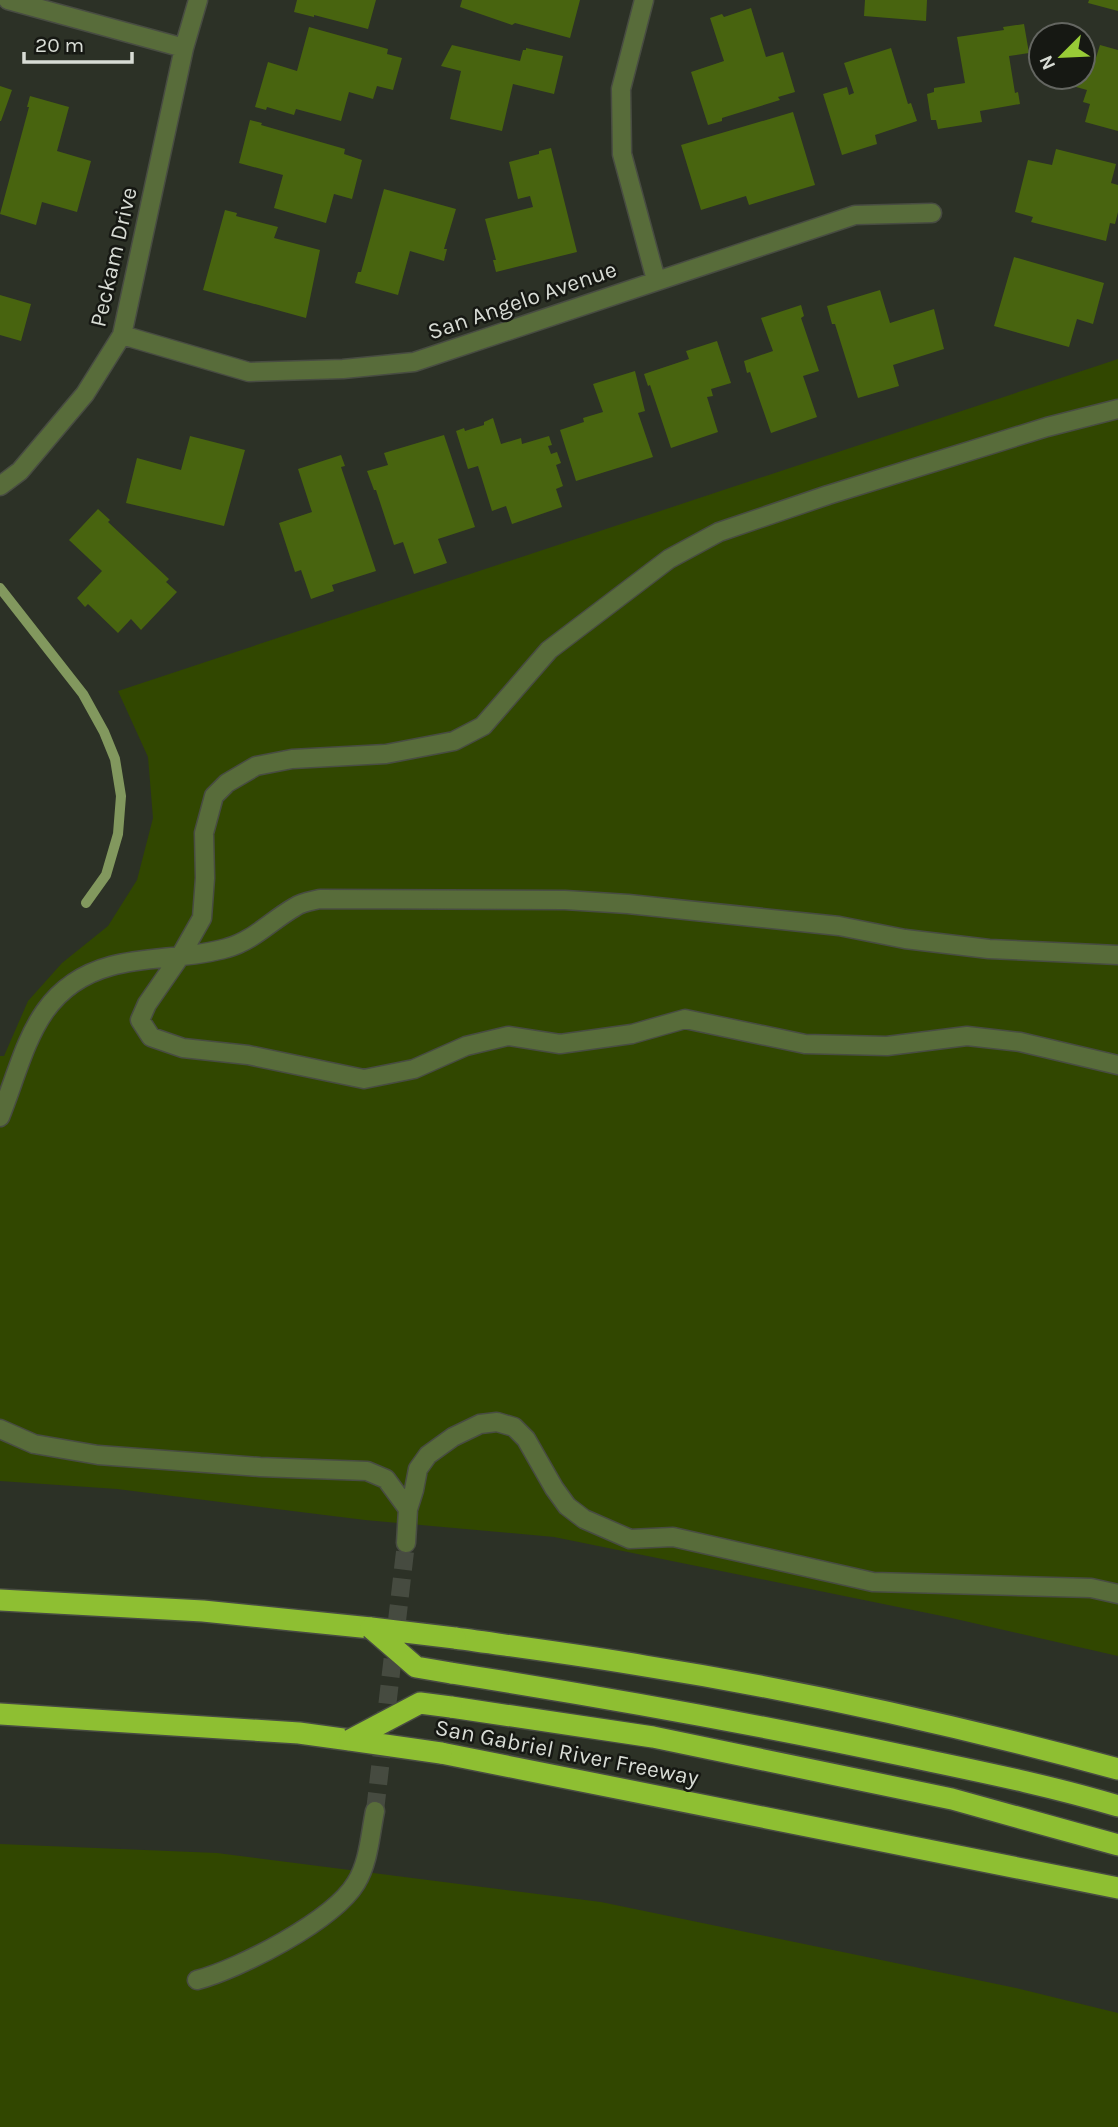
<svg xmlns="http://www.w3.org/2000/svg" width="1118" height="2127" font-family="Karla,sans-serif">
<rect width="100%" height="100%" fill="#2c3126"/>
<!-- green -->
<path fill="#314700" d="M 1118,359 L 1118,1656 L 947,1617 L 554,1537 L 365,1520 L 117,1489 L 0,1481 L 0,1056 L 4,1056 L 28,1001 L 62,963 L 108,926 L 137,880 L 153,818 L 148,757 L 118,691 Z
M 0,1844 L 217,1853 L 601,1902 L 1016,1988 L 1118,2013 L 1118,2127 L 0,2127 Z"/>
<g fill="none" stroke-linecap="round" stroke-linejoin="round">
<!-- stream -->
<path stroke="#82985e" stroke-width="10" d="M 0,588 L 83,694 L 104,732 L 115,759 L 121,796 L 118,834 L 106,875 L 86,903"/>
</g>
<!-- building -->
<path fill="#48640f" d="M 297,0 L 376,0 L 368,29 L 314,15 L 314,17 L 294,12 Z
M 462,0 L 580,0 L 570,38 L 515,23 L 512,25 L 460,7 Z
M 865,0 L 927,0 L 926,21 L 864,16 Z
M 1089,0 L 1118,0 L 1118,11 L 1088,3 Z
M 751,8 L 766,57 L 783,52 L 795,92 L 778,97 L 780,100 L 722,118 L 722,121 L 708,125 L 691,72 L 724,61 L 710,18 L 722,14 L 724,17 Z
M 1024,24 L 1029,53 L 1009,56 L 1015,93 L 1018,92 L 1020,104 L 980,111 L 982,122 L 938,129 L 936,120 L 931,120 L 927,94 L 934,92 L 934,88 L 965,83 L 957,37 L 1004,30 L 1003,27 Z
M 309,27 L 388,49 L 387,54 L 402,58 L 393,90 L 377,86 L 373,99 L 349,92 L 341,121 L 296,109 L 294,115 L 267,107 L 266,110 L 255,107 L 268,62 L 297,71 Z
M 452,45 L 520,61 L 523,50 L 526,50 L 526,48 L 563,56 L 554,94 L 513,84 L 502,131 L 450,119 L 461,71 L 441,66 Z
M 1100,45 L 1118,50 L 1118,131 L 1085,122 L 1090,104 L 1083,102 L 1087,90 L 1069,85 L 1072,77 L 1083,77 L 1083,61 L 1094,64 Z
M 891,48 L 908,104 L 911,103 L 917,121 L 875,135 L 877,144 L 842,155 L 823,94 L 847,87 L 849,95 L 854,93 L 844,63 Z
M 0,86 L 12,90 L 1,121 L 0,121 Z
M 30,96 L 69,107 L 57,151 L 91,161 L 77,212 L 42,202 L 36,225 L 0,214 L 29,107 L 27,107 Z
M 793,112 L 815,185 L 749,205 L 746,196 L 701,210 L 681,145 Z
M 250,120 L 262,123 L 261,125 L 345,149 L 344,154 L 362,160 L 352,199 L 334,194 L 326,223 L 274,208 L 283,175 L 239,163 Z
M 551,148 L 577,252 L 496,272 L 493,260 L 496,260 L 485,219 L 533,207 L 530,196 L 518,199 L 509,162 L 539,154 L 539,151 Z
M 1056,149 L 1116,164 L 1111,183 L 1118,185 L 1118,212 L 1115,224 L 1110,223 L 1106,241 L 1031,222 L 1033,217 L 1015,212 L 1028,160 L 1052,165 Z
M 384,189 L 456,209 L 444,249 L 447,249 L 444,261 L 410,251 L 398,295 L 355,283 L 358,272 L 361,272 Z
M 225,210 L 237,213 L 236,216 L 278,227 L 274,238 L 320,250 L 306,318 L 203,290 Z
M 1014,257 L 1104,283 L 1093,324 L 1077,319 L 1069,347 L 994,326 Z
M 880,290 L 890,323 L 934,309 L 944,349 L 893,365 L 899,386 L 858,398 L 835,324 L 832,324 L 827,306 Z
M 0,295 L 31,304 L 21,341 L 0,335 Z
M 801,305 L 804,316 L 801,318 L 819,371 L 803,376 L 817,417 L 771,433 L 750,372 L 747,373 L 744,361 L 773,351 L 761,318 Z
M 717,341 L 731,383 L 711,389 L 713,396 L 707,397 L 718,432 L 671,448 L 650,385 L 648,386 L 644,374 L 689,359 L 686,351 Z
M 635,371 L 645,411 L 638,413 L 653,457 L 576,481 L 560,430 L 584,422 L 583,418 L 603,412 L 593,384 Z
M 493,418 L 501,444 L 521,438 L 522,444 L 549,436 L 552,445 L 548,446 L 551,454 L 557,452 L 561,463 L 556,465 L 563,486 L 556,489 L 562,507 L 512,524 L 506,506 L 492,511 L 478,466 L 468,469 L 456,431 L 464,428 L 465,431 L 484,425 L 484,422 Z
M 444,435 L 475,527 L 438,539 L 447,563 L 414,574 L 403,542 L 394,545 L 376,490 L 374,490 L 367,471 L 388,465 L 384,453 Z
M 190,436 L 245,450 L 224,526 L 126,503 L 137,458 L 181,470 Z
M 341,455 L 345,466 L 341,467 L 376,571 L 332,585 L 334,591 L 311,599 L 301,570 L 295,572 L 279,523 L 312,512 L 298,469 Z
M 98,509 L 110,520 L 108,522 L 169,579 L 166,582 L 177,592 L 141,630 L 131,619 L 118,633 L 88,604 L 85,607 L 77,598 L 102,571 L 69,540 Z"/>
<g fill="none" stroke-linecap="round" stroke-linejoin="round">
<!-- minor-tunnel -->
<path stroke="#464b40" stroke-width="18" stroke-dasharray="18 9" stroke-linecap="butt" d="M 375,1811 L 406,1543"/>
<!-- minor casing -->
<g stroke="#484c42" stroke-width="21">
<path id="minor" d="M 8,0 L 184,48
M 644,0 L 621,89 L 622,154 L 656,280
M 122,335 L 249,372 L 343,369 L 414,362 L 855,215 L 932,213
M 1118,409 L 1047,427 L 828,495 L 719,532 L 669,559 L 549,650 L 483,726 L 454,741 L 386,754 L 292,759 L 256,766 L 227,783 L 214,796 L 204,833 L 205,878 L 202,918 L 181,955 L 147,1004 L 140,1020 L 151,1037 L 183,1048 L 248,1055 L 364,1079 L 414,1069 L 466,1046 L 508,1036 L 560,1044 L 632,1034 L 685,1019 L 805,1044 L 887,1046 L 967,1036 L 1020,1042 L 1118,1065
M 0,486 L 20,471 L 85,394 L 122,335 L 184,48 L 198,0
M 0,1117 C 26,1052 34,987 111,966 C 148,956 190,959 227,948 C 253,941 272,920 295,907 C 302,902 312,901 320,899 L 565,900 L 628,904 L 839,926 L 905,939 L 989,949 L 1118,955
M 0,1429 L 34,1444 L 98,1455 L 260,1467 L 367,1471 L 386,1479 L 408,1509 L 406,1543
M 408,1509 L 414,1490 L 418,1469 L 428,1455 L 453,1437 L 480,1424 L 497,1422 L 514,1427 L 526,1439 L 554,1488 L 567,1506 L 584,1519 L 630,1539 L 673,1537 L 873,1582 L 1091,1588 L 1118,1594
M 197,1980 C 239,1969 333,1921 356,1883 C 369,1862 370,1835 375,1811"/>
</g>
<!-- highway casing -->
<g stroke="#484c42" stroke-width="24">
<path id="highway" d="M 0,1600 L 203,1611 L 371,1628
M 455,1638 C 518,1647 582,1655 645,1666 C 804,1691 963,1727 1118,1769
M 451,1673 C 604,1697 755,1724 906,1756 C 977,1771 1048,1785 1118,1806
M 451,1707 L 653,1737 L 952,1799 L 1118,1845
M 0,1714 L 299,1733 L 350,1740
M 441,1753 L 1118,1888"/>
</g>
<!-- minor -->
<use href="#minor" stroke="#586c3a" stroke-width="18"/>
<!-- highway -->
<use href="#highway" stroke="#8ebf32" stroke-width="21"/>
<!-- highway-bridge casing -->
<g stroke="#484c42" stroke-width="24" stroke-linecap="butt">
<path id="highway-bridge" d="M 371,1628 L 416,1667 L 451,1673
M 371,1628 L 455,1638
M 350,1740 L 420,1703 L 451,1707
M 350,1740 L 441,1753"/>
</g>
<!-- highway-bridge -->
<use href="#highway-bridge" stroke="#8ebf32" stroke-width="21"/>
</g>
<g text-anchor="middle" stroke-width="5" stroke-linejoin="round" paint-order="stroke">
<!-- street labels -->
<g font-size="23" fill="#d8dcd5" stroke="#161813">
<text transform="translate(113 257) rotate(-77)" y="8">Peckam Drive</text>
<text transform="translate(522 300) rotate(-19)" y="8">San Angelo Avenue</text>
<text transform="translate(567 1752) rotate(11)" y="8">San Gabriel River Freeway</text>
</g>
</g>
<!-- north arrow -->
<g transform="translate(1062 56) rotate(246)"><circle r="33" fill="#161813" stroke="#646661" stroke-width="2"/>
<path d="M0-5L12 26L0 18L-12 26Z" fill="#98cb37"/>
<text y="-10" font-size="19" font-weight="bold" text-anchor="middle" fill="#d8dcd5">N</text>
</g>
<!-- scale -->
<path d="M24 52v10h108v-10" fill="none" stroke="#d8dcd5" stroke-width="3.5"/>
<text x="35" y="52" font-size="21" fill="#d8dcd5" stroke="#161813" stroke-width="5" paint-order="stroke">20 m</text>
</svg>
